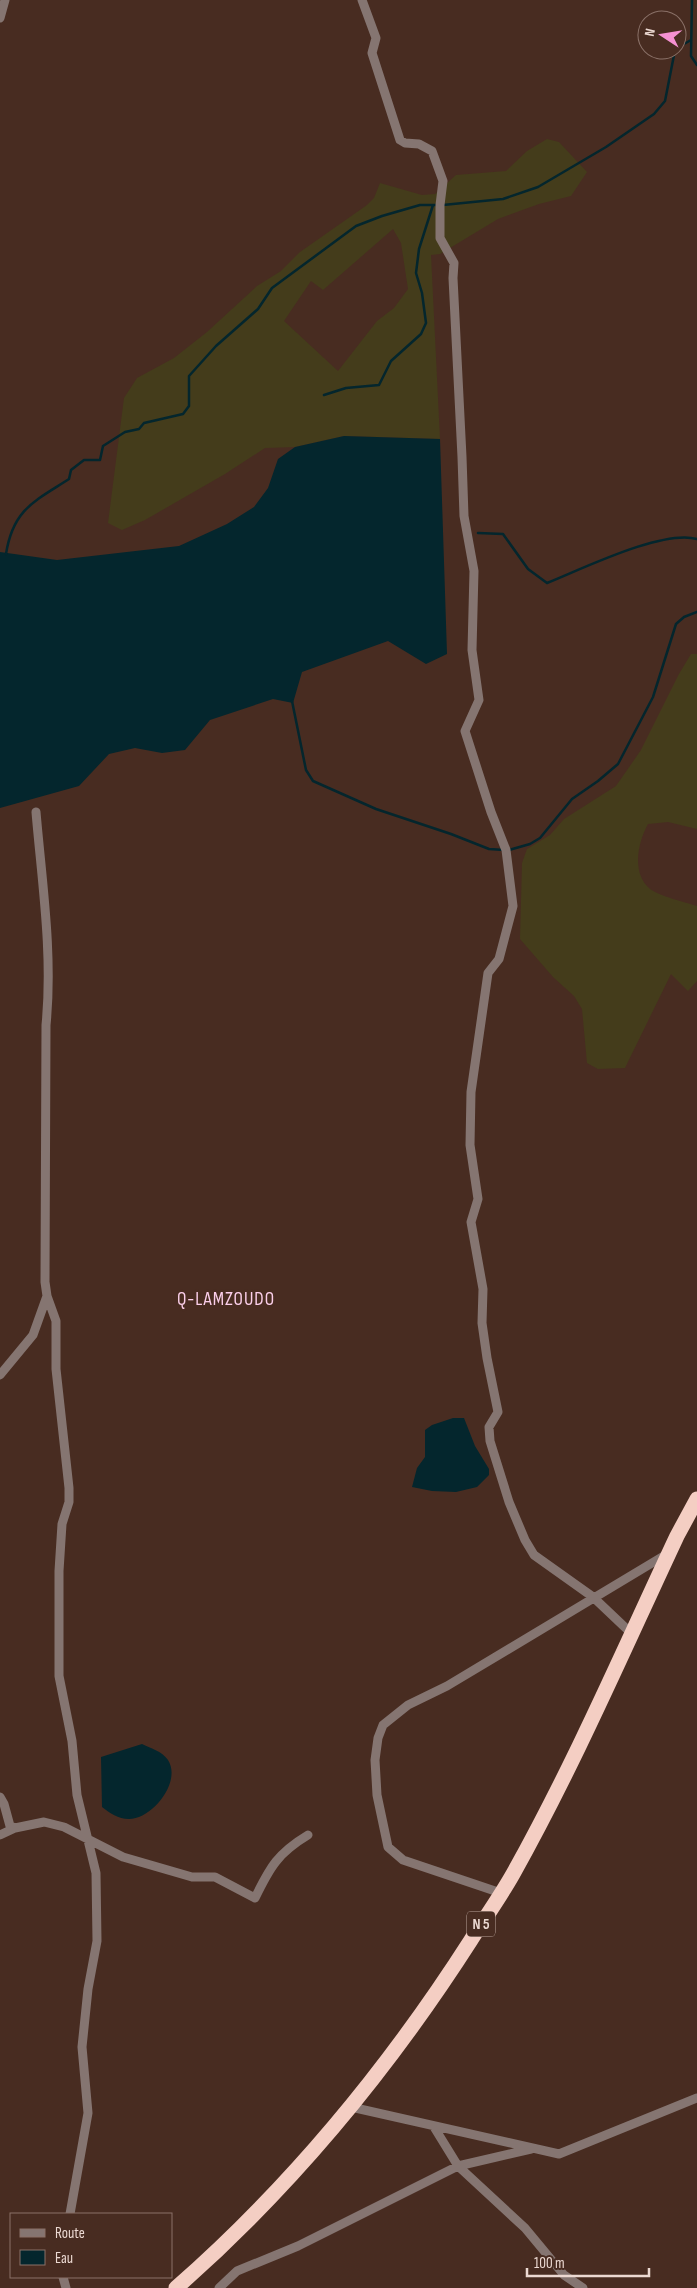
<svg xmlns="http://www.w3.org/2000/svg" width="697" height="2288" font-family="'Sofia Sans Condensed',sans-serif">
<rect width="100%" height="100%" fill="#482c21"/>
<!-- sand -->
<path fill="#443c1b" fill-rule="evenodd" d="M 547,139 L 559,142 L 587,172 L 571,196 L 539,204 L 498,219 L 440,254 L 431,255 L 440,439 L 344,436 L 295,447 L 265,448 L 225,474 L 145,520 L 122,530 L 108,523 L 124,398 L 137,378 L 174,358 L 207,332 L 257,286 L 281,271 L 300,252 L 367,205 L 374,198 L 380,183 L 422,195 L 435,194 L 456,175 L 506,171 L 527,151 ZM 393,229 L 401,243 L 408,289 L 394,308 L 377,321 L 338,371 L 284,321 L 311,281 L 323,290 Z
M 691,654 L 697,654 L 697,829 L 668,822 L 648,824 C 638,842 631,873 650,889 C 659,896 685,902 697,906 L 697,981 L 688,991 L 671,974 L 625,1068 L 598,1069 L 587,1063 L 582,1009 L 574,996 L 553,977 L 520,939 L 522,863 L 527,849 L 550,835 L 564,819 L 616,786 L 641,750 L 679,674 Z"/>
<!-- water -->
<path fill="#04262d" d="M 344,436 L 440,439 L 447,654 L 426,664 L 388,641 L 302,672 L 293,703 L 273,699 L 210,720 L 185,750 L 162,753 L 135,748 L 109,754 L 79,786 L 0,808 L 0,552 L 57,560 L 179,546 L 227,524 L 254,507 L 268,488 L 278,459 L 295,447 Z
M 453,1418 L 464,1418 L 475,1446 L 489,1469 L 489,1475 L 477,1487 L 456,1492 L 432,1491 L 412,1487 L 417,1468 L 425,1457 L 425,1430 L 432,1425 Z
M 142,1744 C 150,1748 162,1751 168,1760 C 182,1782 152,1819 129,1819 C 118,1819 110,1813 102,1807 L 101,1757 Z"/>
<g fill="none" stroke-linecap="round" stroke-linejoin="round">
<!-- stream -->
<path stroke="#04262d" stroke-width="2.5" d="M 692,0 L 691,56 L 697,65
M 677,48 L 691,40
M 443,205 L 503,199 L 538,187 L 606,147 L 654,114 L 665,101 L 675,50
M 324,395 L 346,388 L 379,385 L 391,361 L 421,334 L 426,323 L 422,293 L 416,273 L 419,249 L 433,205
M 478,533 L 503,534 L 528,569 L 547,583 C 582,569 663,529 697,539
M 6,554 C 13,509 35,501 69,479 L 71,470 L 84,460 L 100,460 L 103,446 L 125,432 L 139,429 L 144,423 L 183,414 L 189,406 L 189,376 L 216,346 L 258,309 L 272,288 L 356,226 L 382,216 L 420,205 L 438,205
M 292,701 L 306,770 L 313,781 L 376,809 L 451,834 L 489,849 L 504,850
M 509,850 L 530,844 L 540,838 L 572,799 L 598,781 L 618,764 L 653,697 L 676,624 L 684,617 L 697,612"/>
<!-- street -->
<path stroke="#857571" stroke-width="9" d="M 362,0 L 376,38 L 372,53 L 400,140 L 405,143 L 419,144 L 432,151 L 443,181 L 440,205 L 440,238 L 454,263 L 453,278 L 462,457 L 464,516 L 474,571 L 472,650 L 479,700 L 465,731 L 491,812 L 506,850 L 513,906 L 499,959 L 488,973 L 471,1092 L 470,1145 L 478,1199 L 471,1222 L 483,1289 L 482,1323 L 487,1358 L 498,1412 L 489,1427 L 490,1441 L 509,1502 L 525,1540 L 534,1555 L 593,1597 L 632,1634
M 0,18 L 5,0
M 36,812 C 42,883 53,954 46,1025 L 45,1282 L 47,1296 L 56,1321 L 56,1369 L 69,1488 L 69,1502 L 62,1524 L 59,1571 L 59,1676 L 72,1741 L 77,1795 L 96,1873 L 97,1941 L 88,1989 L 82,2047 L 88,2113 L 70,2214
M 0,1375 L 33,1335 L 47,1296
M 0,1797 L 4,1804 L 10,1826 L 15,1828 L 44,1822 L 64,1827 L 123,1857 L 192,1877 L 215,1877 L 255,1898 C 270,1867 278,1853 308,1835
M 0,1835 L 15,1828
M 501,1893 L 403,1860 L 388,1847 L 377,1795 L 375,1760 L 378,1738 L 383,1725 L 408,1705 L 447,1686 L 667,1554
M 351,2107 L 559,2154 L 697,2098
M 434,2127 L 458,2166 L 525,2228 L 564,2275 L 583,2288
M 63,2277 L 66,2288
M 219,2288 L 237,2271 L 298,2246 L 458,2166 L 531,2149"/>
<!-- highway -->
<path stroke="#f4cec3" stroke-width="15" d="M 176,2288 C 291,2187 389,2068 471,1940 C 485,1918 500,1897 513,1874 C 574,1765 624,1649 677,1536 L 697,1499"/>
</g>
<g text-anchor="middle" stroke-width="4.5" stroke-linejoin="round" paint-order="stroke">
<!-- shield labels -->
<rect fill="#482c21" stroke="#bba59d" stroke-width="1" x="467" y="1911.5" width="28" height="25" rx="4"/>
<g font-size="15" font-weight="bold" fill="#ecd9d2">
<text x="481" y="1929">N 5</text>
</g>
<!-- quarter labels -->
<g font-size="19" letter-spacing="1" fill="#fbcfea" stroke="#482c21">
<text x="226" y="1305">Q-LAMZOUDO</text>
</g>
</g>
<!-- legend -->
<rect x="10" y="2213" width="162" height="65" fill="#482c21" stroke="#8a7168"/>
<rect x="20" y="2229" width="25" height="8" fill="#857571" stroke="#8a7168"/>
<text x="55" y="2238" font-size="15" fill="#ecd9d2">Route</text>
<rect x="20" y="2250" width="25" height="15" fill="#04262d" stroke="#8a7168"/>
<text x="55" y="2263" font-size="15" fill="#ecd9d2">Eau</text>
<!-- north arrow -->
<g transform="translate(662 35) rotate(282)"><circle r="24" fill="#482c21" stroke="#8a7168"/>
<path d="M0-4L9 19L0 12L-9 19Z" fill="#f591d2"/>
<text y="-8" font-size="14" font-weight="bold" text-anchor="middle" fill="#ecd9d2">N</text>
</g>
<!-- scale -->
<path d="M527 2268v8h122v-8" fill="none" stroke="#ecd9d2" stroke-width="2.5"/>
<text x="534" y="2268" font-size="15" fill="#ecd9d2" stroke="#482c21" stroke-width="4" paint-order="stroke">100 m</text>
</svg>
